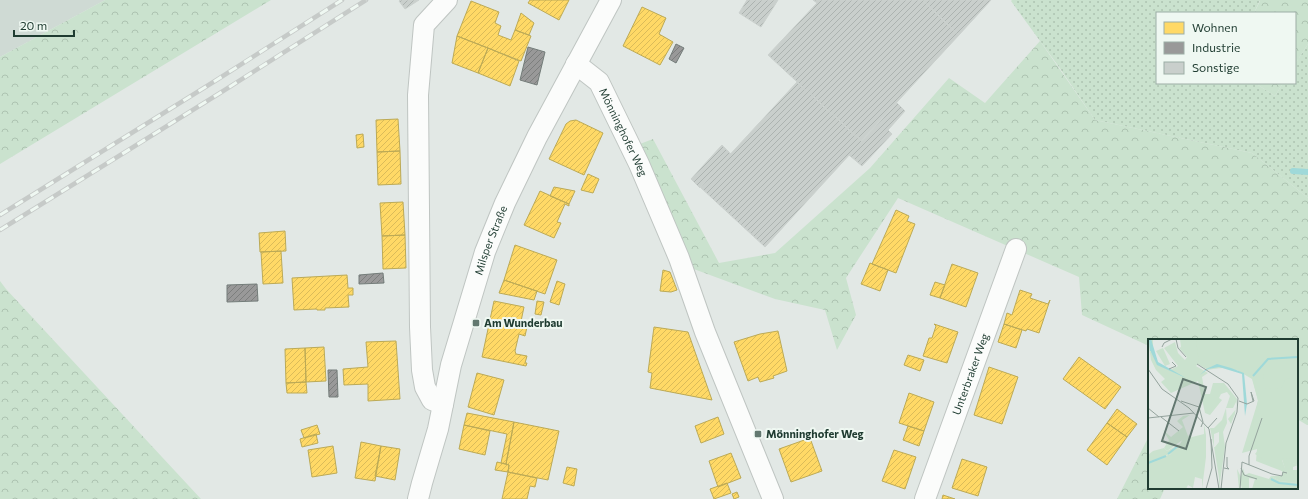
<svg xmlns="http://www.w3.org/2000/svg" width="1308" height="499" font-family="Commissioner,sans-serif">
<defs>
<pattern id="grass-dots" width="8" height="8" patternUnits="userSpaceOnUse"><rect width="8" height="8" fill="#cae2ce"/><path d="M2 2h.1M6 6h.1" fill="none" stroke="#adc3b1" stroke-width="1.8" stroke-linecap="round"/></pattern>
<pattern id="forest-crowns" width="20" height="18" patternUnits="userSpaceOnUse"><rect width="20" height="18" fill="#cae2ce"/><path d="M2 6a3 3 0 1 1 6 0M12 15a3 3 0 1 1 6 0" fill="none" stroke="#adc3b1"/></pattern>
<pattern id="homes-hatch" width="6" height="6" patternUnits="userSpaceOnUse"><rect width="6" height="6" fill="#ffd966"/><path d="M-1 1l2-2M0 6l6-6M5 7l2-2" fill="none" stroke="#dabb59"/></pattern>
<pattern id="industry-hatch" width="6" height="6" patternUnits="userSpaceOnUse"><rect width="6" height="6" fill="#999"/><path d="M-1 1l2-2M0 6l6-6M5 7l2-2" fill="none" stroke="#7c7e7d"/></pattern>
<pattern id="building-hatch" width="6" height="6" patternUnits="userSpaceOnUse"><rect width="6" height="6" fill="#c9cfcc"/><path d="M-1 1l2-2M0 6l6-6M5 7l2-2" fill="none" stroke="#acb3b0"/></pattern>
</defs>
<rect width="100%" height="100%" fill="#e2e8e5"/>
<!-- built -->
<path fill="#cfdad4" d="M 0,0 L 105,0 L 0,57 Z"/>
<!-- grass -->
<path fill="url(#grass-dots)" d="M 1012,0 L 1260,0 L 1254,13 L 1157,13 L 1157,83 L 1255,83 L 1275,96 L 1283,83 L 1295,83 L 1295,64 L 1308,44 L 1308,198 L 1252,153 L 1095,120 L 1059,67 L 1011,1 Z"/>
<!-- forest -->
<path fill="url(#forest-crowns)" d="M 105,0 L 271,0 L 0,164 L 0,57 Z
M 1259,0 L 1308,0 L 1308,44 L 1295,64 L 1295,13 L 1254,13 L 1260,1 Z
M 1040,41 L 1095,120 L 1252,153 L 1308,198 L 1308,425 L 1307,425 L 1297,419 L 1297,340 L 1149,340 L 1149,346 L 1082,315 L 1079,277 L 898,198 L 846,278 L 856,315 L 837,350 L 825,310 L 775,299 L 691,268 L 632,147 L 653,139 L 719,263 L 775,253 L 870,168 L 949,78 L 985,103 Z
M 1255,83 L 1283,83 L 1275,96 Z
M 0,281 L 6,289 L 201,499 L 0,499 Z
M 1149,436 L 1149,488 L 1165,488 L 1160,499 L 1117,499 Z"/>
<!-- homes -->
<path fill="url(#homes-hatch)" stroke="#bcaa56" d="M 530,0 L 569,0 L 559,20 L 528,3 Z
M 471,1 L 499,12 L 495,23 L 501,26 L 498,35 L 511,40 L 515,30 L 531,36 L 521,61 L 457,36 Z
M 642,7 L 666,18 L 659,34 L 673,42 L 660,65 L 623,46 Z
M 521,13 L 534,23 L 529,35 L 515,30 Z
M 457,36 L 488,48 L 478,73 L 452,63 Z
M 488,48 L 519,61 L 510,86 L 478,73 Z
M 398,119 L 400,151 L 377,152 L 376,120 Z
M 576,120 L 603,133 L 584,175 L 549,159 L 566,124 L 570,121 Z
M 363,134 L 364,147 L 357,148 L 356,135 Z
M 400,151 L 401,184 L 378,185 L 377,152 Z
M 588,174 L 599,179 L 593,193 L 581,190 Z
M 554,187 L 575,191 L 569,204 L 550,196 Z
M 540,191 L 569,204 L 569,206 L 565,204 L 557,222 L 561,223 L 554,238 L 524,225 Z
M 403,202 L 405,235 L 382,236 L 380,203 Z
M 896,210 L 909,216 L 907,221 L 915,224 L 896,273 L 872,264 Z
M 285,231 L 286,251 L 260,252 L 259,233 Z
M 405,235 L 406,268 L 383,269 L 382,236 Z
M 515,245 L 557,260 L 545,294 L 504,280 Z
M 281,251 L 283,283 L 263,284 L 261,252 Z
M 870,263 L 888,270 L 880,291 L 861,284 Z
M 952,264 L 978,273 L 966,307 L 940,298 Z
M 663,270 L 670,272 L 677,290 L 671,292 L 660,291 Z
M 347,275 L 348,288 L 353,288 L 353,295 L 348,295 L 349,307 L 325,308 L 325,310 L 317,310 L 317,309 L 294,310 L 292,278 Z
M 504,280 L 537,291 L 534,300 L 499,293 Z
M 557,281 L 565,284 L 559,305 L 550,302 Z
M 935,282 L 945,285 L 940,298 L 930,295 Z
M 1020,290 L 1032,294 L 1030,298 L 1048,304 L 1050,300 L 1039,333 L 1027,329 L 1026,331 L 1004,324 L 1007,313 L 1012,315 Z
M 494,301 L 524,307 L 520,326 L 527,327 L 525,336 L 519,334 L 515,351 L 516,354 L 527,356 L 525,363 L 527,363 L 526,366 L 482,357 Z
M 537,301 L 544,302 L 541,315 L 535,314 Z
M 934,324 L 958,332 L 947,363 L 923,356 L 929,338 L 932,338 L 936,326 Z
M 1004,324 L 1022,330 L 1016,348 L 998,342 Z
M 654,327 L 688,332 L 712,400 L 650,388 L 652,373 L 648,372 Z
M 778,331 L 787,371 L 773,376 L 774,378 L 760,382 L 758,377 L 748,381 L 734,342 L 760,334 Z
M 396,341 L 400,399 L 368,401 L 368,384 L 344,385 L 343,369 L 368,367 L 366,342 Z
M 324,347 L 326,381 L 306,382 L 305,348 Z
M 305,348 L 306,382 L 286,383 L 285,349 Z
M 908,355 L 924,360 L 920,371 L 904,365 Z
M 1079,357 L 1121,387 L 1105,409 L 1063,379 Z
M 989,367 L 1018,377 L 1002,424 L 974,415 Z
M 477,373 L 504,380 L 494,415 L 468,407 Z
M 306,382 L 307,393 L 287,393 L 286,383 Z
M 909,393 L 934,402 L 924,431 L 899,423 Z
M 1117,409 L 1137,424 L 1127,437 L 1107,423 Z
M 467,413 L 514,422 L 506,464 L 501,463 L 507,434 L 464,425 Z
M 718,417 L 724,434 L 701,443 L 695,426 Z
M 514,422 L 559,431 L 548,480 L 508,472 L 509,465 L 506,464 Z
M 1107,423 L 1127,437 L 1107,465 L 1087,450 Z
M 317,425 L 320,434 L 304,438 L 301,430 Z
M 464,425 L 490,431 L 485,455 L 459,449 Z
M 908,426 L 924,431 L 919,446 L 903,440 Z
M 316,434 L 318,443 L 302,447 L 300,439 Z
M 810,438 L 822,471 L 791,482 L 779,449 Z
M 361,442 L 381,446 L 375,481 L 355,478 Z
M 333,446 L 337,473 L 312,477 L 308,450 Z
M 381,446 L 400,449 L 395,480 L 375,476 Z
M 894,450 L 916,457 L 905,489 L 882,481 Z
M 731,453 L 741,478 L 718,487 L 709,461 Z
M 962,459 L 987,467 L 978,496 L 952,488 Z
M 497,462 L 509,465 L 508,472 L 495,470 Z
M 567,467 L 577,469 L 574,486 L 563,483 Z
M 508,472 L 537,478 L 535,487 L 530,486 L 527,499 L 502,499 Z
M 727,483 L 731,493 L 714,499 L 710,489 Z
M 737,492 L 739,497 L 734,499 L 732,494 Z
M 943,495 L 955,499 L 942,499 Z"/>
<!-- industry -->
<path fill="url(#industry-hatch)" stroke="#747d7a" d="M 676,44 L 684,48 L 676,63 L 669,59 Z
M 528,47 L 545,52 L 537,85 L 520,80 Z
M 383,273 L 384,283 L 359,284 L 359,275 Z
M 257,284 L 258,301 L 227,302 L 227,285 Z
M 328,370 L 337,370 L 338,397 L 329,397 Z"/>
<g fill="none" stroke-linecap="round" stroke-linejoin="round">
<!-- stream -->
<path stroke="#9fd9d9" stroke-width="6" d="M 1293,171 L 1308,172"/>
</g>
<!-- building -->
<path fill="url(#building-hatch)" stroke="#cbd1ce" d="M 400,0 L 419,0 L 405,9 L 399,1 Z
M 747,0 L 778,0 L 761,27 L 739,13 Z
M 813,0 L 922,0 L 959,35 L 861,141 L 768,55 L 817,3 Z
M 922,0 L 991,0 L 959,35 Z
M 797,82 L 862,141 L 765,247 L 700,187 Z
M 897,103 L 905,111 L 888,130 L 892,134 L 862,166 L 849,155 Z
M 722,145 L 731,154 L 700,188 L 691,179 Z"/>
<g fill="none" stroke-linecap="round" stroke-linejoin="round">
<!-- street casing -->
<g stroke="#bfc5c2" stroke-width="22">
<g id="street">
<path id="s1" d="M 576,64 L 599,82 L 639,164 L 679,258 L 705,332 L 773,499"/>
<path d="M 443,404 L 432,400 L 425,387 L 422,370 L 420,327 L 418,95 L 424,25 L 447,0"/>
<path id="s2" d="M 418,499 L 422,483 L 438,429 L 451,365 L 485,252 L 505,203 L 537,137 L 611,0"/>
<path id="s3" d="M 925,499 L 1016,249"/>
</g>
</g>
<!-- street -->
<use href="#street" stroke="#fbfcfb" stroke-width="20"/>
<!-- rail casing -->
<g stroke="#c6cac8" stroke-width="4.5">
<path id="rail" d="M 0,215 L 215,81 L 342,0
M 0,230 L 220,93 L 366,0"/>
</g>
<!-- rail -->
<use href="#rail" stroke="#eff8f2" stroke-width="3" stroke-dasharray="9" stroke-linecap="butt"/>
</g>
<!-- markers -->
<g fill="#637870" stroke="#eff8f2" stroke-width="1.5">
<rect x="472" y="319" width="8" height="8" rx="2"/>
<rect x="754" y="430" width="8" height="8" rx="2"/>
</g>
<g text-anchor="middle" stroke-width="4" stroke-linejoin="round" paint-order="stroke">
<!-- street labels -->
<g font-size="11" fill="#1f3c31" stroke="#eff8f2">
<text dy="4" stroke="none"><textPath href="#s1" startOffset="85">Mönninghofer Weg</textPath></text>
<text dy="4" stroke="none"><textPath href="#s2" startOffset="269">Milsper Straße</textPath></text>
<text dy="4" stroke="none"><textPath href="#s3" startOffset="133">Unterbraker Weg</textPath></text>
</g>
<!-- poi labels -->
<g font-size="11" font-weight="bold" fill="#1f3c31" stroke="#eff8f2" text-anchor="start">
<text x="484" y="327">Am Wunderbau</text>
<text x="766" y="438">Mönninghofer Weg</text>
</g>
</g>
<!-- overview -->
<g transform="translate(1148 339)">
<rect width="150" height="150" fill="#e2e8e5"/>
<path d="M 43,96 L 44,100 L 36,110 L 0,123 L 0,116 L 5,112 L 16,109 L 19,112 L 32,105 L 36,98 ZM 134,120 L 150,126 L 145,128 L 145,131 L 150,131 L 149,144 L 132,142 L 123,137 L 134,137 L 134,132 L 137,131 L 145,132 L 137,130 Z" fill="#cae2ce"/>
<path d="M 0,0 L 5,0 L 5,10 L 10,24 L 22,31 L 30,27 L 16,9 L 27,3 L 30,14 L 37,21 L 39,18 L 31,9 L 33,8 L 32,0 L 150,0 L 150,126 L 134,121 L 137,129 L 145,130 L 145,133 L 134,132 L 108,122 L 109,110 L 94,114 L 110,62 L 103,34 L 75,28 L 60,31 L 50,25 L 48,27 L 60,34 L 54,38 L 57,55 L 62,55 L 65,44 L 76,44 L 89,60 L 87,75 L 83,85 L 80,80 L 88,70 L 88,63 L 85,69 L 78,69 L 79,84 L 75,93 L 77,108 L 67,108 L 71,103 L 71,93 L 66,95 L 66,108 L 62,89 L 66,89 L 74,81 L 82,57 L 79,53 L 73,55 L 71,59 L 74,61 L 62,76 L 57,74 L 50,42 L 23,54 L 13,43 L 17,40 L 8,31 L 3,21 ZM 42,76 L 34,81 L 40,97 L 19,112 L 16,109 L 21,101 L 15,91 L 23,98 L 35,88 L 29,82 L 35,77 ZM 56,85 L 58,96 L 58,118 L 54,150 L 54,140 L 47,138 L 45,149 L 40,146 L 38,150 L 0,150 L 0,123 L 23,115 L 25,112 L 36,110 L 34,107 L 39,108 L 44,98 L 56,95 ZM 95,129 L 97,136 L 101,134 L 121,140 L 123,137 L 132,142 L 150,144 L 150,149 L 104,150 L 107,140 L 101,139 L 101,150 L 94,150 L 93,146 L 91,150 L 89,130 L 93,138 Z" fill="#cae2ce"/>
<path d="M 48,0 L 150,0 L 150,16 L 121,19 L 114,26 L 117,49 L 133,50 L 137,41 L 148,36 L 150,40 L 150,120 L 134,119 L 134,132 L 107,115 L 112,109 L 101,107 L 110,61 L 104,40 L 89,31 L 75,29 L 60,30 L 51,25 ZM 15,9 L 22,25 L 17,27 L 8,12 ZM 66,108 L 77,108 L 71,150 L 71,139 ZM 117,141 L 150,146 L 150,150 L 107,150 L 108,145 L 117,145 Z" fill="#cae2ce"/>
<path d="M 3,0 L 10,23 L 38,39 L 9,26 L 3,13 ZM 69,25 L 83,29 L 96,34 L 99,65 L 97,77 L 94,35 L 71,28 L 60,30 L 52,36 L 58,30 Z" fill="#9fd9d9"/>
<path fill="none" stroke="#9fd9d9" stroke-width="2" d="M 2,0 L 3,12M 105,37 L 120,20 L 150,18M 20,115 L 30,107M 0,124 L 18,117M 123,140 L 131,144 L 150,146"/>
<path fill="none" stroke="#94a39d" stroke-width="1" d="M 28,0 L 30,9 L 38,18M 14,8 L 16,4 L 24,0M 49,25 L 80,45 L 90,59 L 89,73 L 78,104 L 73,150M 0,30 L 14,50 L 41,69 L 61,90 L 71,150M 21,30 L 28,27 L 24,23M 33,62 L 51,68 L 55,83 L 53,88M 91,62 L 99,65 L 106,62 L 103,53 L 105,62M 0,69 L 11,78M 13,78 L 31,92M 0,79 L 46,74M 60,89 L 69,79M 101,126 L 101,117 L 114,79M 76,129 L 81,130 L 79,128 L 79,118M 93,129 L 96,136 L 109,140M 58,150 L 64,129 L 63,100M 92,150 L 94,123 L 124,135 L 134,137 L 135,133 L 139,134"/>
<path fill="#637870" fill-opacity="0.15" stroke="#637870" stroke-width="2" d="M 35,40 L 58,48 L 38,110 L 14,102 Z"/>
<rect width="150" height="150" fill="none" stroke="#1f3c31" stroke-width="2"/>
</g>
<!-- legend -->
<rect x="1156" y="12" width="140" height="72" fill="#eff8f2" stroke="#9cada5"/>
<rect x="1164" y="22" width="20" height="12" fill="#ffd966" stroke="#9cada5"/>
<text x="1192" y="32" font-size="12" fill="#1f3c31">Wohnen</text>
<rect x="1164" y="42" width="20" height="12" fill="#999999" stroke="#9cada5"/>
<text x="1192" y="52" font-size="12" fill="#1f3c31">Industrie</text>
<rect x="1164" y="62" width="20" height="12" fill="#c9cfcc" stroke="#9cada5"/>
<text x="1192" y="72" font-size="12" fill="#1f3c31">Sonstige</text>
<!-- scale -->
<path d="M14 30v6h60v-6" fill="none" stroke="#1f3c31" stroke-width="2"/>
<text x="20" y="30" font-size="12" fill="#1f3c31" stroke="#eff8f2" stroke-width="3" paint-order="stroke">20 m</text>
</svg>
